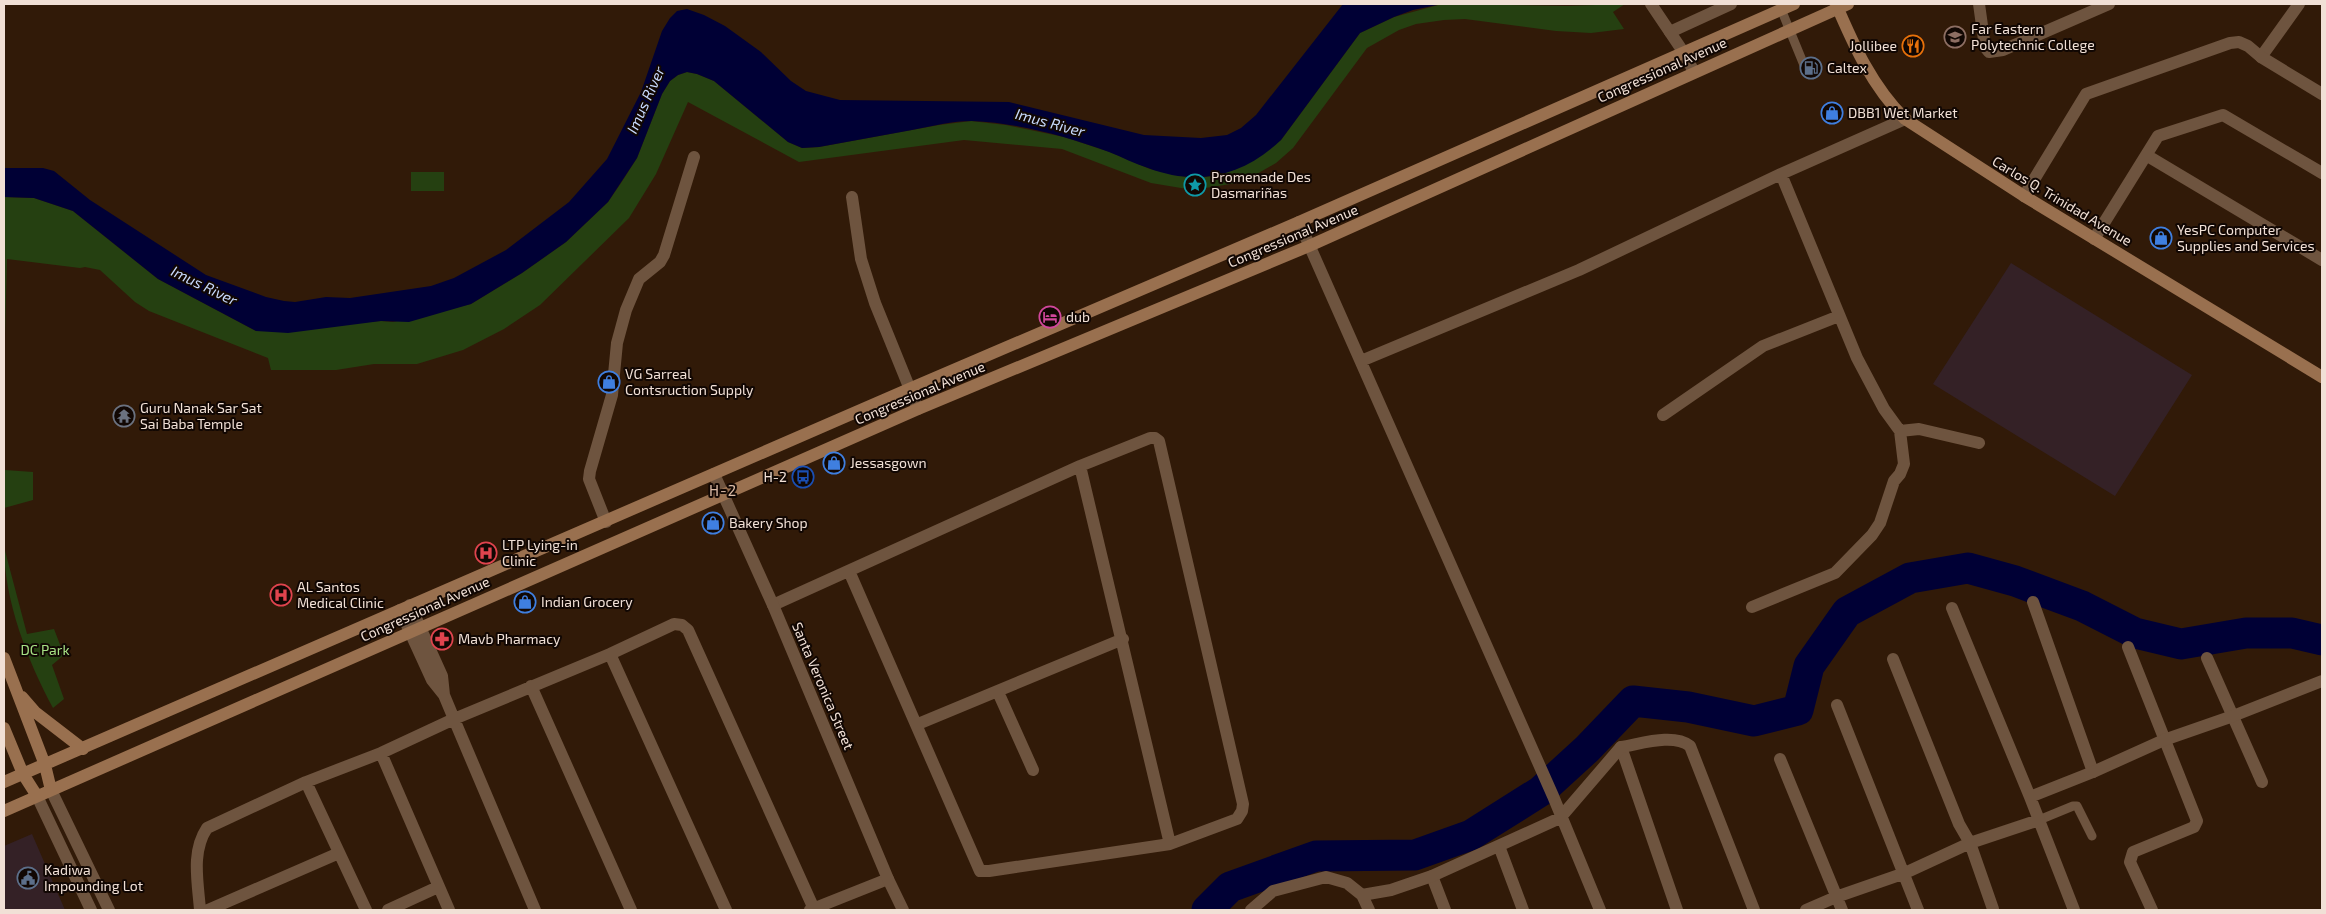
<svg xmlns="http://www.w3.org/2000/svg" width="2326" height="914" font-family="'Exo 2',sans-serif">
<rect width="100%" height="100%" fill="#311a08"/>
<!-- industrial -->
<path fill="#342126" d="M 2011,263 L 2192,375 L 2115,496 L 1933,384 Z
M 32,834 L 65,910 L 4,910 L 4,846 Z"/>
<!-- green -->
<path fill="#254011" d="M 1442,4 L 1567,6 L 1625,4 L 1613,12 L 1624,29 L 1591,33 L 1556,31 L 1465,19 L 1444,20 L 1416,24 L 1399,30 L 1367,48 L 1293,148 L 1276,163 L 1243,182 L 1193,190 L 1151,183 L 1062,149 L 964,140 L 799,162 L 688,102 L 656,174 L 629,218 L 540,305 L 504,329 L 463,350 L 417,364 L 374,364 L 336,370 L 271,370 L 268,358 L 149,311 L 135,302 L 100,270 L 85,267 L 80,268 L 7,259 L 5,335 L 5,470 L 33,472 L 33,500 L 4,508 L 4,197 L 34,198 L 73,211 L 158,279 L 256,331 L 381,321 L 393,322 L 471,304 L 522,273 L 566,242 L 608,202 L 621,183 L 637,158 L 662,94 L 670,81 L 678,75 L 687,72 L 697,74 L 714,81 L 788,142 L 802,148 L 819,147 L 939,125 L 971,121 L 1006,125 L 1064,137 L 1110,152 L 1150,169 L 1191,178 L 1215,176 L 1236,169 L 1281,140 L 1360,33 L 1394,17 Z
M 411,172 L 444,172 L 444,191 L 411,191 Z
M 4,547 L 27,634 L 54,629 L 64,655 L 52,665 L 64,699 L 53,708 C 28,662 4,600 4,547 Z"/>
<!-- water -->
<path fill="#000035" d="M 1343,4 L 1467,4 L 1442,4 L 1413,10 L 1394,17 L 1360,33 L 1281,140 C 1243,176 1198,187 1148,168 C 1135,164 1122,157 1109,152 C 1066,136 1018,123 972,121 C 953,121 932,126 912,130 C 881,136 850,141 819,147 L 802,148 L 788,142 L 714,81 L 697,74 L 687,72 L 678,75 L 670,81 L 662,94 L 637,158 L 608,202 L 566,242 L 522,273 L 471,304 L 409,322 L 381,321 L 288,333 L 256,331 L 158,279 L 73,211 L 34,198 L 4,197 L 4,168 L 43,168 L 54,171 L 90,200 L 206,275 L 266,297 L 284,301 L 295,302 L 326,297 L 350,298 L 431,286 L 454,278 L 506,250 L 569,202 L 607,159 L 641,92 L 662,31 L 670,18 L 677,11 L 687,9 L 704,15 L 725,26 L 761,52 L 791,81 L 806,91 L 840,100 L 1009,102 L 1144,135 L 1201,138 L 1227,135 L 1241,128 L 1256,115 Z"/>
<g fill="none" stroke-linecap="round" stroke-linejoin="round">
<!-- river -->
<path stroke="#000035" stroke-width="31" d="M 1207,910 L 1230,887 L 1316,856 L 1415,855 L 1471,835 L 1541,791 L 1587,749 L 1633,701 L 1688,707 L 1754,721 L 1798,710 L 1809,666 L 1847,612 L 1910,578 L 1968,568 L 2015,581 L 2082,606 L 2135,633 L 2181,644 L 2246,633 L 2292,633 L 2322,640"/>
<!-- service -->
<path stroke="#6e543f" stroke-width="9" d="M 1781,9 L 1806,70 L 1809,68
M 2039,820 L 2073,806 L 2077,806 L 2092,836"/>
<!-- pedestrian -->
<path stroke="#6e543f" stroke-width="12" d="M 1979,4 L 1985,47 L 1989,52 L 2003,50 L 2109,4
M 2261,57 L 2299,4
M 2146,155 L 2322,260
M 2094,239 L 2158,136 L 2223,115 L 2322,173
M 2033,602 L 2093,772
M 2128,647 L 2197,821 L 2194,827 L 2133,852 L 2130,862 L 2152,910
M 2207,658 L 2262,782
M 1621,747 L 1677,910
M 1432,876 L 1445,910"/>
<!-- minor -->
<path stroke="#6e543f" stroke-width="12" d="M 1670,32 L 1731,4
M 1781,174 L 1857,358 L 1884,409 L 1900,431 L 1919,429 L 1979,443
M 2024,196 L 2086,94 L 2230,43 L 2239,42 L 2248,46 L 2261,57 L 2322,94
M 852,197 L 861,259 L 875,303 L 918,409
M 1299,222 L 1553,796 L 1600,910
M 1361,361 L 1579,270 L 1781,174 L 1905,119
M 1663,415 L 1763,346 L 1839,316
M 1080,466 L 1170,844
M 606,522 L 589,479 L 590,471 L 612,395 L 617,343 L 626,310 L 639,279 L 660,262 L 664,255 L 694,157
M 410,605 L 442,676 L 444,695 L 454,719 L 535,910
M 773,605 L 1080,466 L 1150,438 L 1155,438 L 1159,441 L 1243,804 L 1242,811 L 1237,819 L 1170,844 L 989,871 L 980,871 L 849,571
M 1752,607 L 1835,573 L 1872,535 L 1880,523 L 1894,481 L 1900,474 L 1904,464 L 1900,431
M 1952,608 L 2030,797 L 2074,910
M 400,610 L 432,680 L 444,695
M 610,654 L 726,910
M 1893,659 L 1959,824 L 1970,843 L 1993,909
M 531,686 L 631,910
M 998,692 L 1033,770
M 1837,705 L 1918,910
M 918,724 L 1123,639
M 381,753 L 449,910
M 1780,759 L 1842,910
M 306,782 L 366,910
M 2030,797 L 2093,772 L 2164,740 L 2233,716 L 2322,681
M 1499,846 L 1523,910
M 1362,895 L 1369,910
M 200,910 C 198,882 191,852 207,828 L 306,782 L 381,753 L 454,719 L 610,654 L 674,624 L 682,625 L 688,630 L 814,909
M 208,910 L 339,853
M 388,910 L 438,887
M 810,910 L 888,879
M 1251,910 L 1273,891 L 1326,877 L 1347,883 L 1362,895 L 1391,890 L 1432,876 L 1560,818 L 1621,747 C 1641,744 1673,733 1690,746 L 1754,910
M 1806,910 L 1836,897 L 1905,873 L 1970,843 L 2039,820"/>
<!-- tertiary -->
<path stroke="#6e543f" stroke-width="12" d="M 1651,4 L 1684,53 L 1694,72
M 714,474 L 773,605 L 888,879 L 903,910
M 51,790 L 109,910
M 37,796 L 91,910"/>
<!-- secondary -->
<path stroke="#99704f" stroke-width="12" d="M 1836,4 C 1854,46 1872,86 1905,119 L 2024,196 L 2322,377
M 4,658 L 45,765 L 51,790
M 22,697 L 35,712 L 83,749
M 4,728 L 23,774 L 37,796
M 4,782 L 909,389 L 1299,222 L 1794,4
M 4,811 L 918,409 L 1309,246 L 1848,4"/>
</g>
<!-- icons -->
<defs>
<g id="university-ring" transform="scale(1.125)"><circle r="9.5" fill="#110703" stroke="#8d6e63" stroke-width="1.5"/><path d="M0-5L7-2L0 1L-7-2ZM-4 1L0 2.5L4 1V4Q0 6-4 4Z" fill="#8d6e63"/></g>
<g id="restaurant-ring" transform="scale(1.125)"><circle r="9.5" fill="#110703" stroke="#e8710a" stroke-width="1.5"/><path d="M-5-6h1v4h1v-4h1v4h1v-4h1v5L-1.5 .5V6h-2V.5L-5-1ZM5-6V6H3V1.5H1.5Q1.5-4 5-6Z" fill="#e8710a"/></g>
<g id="fuel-ring" transform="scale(1.125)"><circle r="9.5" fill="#110703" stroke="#5c6f8a" stroke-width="1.5"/><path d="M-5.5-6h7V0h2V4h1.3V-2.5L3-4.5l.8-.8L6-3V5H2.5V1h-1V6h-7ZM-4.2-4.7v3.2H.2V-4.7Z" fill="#5c6f8a"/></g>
<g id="shop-ring" transform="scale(1.125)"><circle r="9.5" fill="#110703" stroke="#3f7fe0" stroke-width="1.5"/><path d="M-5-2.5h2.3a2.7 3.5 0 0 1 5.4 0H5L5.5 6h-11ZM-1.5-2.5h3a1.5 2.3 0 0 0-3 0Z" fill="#3f7fe0"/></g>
<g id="sight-ring" transform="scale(1.125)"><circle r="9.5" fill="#110703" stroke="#0f9aa8" stroke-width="1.5"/><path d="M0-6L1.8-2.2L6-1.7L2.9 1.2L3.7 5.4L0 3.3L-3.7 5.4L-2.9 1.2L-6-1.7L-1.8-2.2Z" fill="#0f9aa8"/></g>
<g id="hotel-ring" transform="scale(1.125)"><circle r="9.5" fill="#110703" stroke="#d1479c" stroke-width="1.5"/><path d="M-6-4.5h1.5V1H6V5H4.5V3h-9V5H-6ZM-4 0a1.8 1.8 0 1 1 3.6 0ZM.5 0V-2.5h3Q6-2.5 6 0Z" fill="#d1479c"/></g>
<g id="temple-ring" transform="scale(1.125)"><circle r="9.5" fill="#110703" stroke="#6b7280" stroke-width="1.5"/><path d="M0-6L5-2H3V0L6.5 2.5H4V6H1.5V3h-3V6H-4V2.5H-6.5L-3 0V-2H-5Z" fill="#6b7280"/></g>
<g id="bus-ring" transform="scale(1.125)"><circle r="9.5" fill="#110703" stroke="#1a4fb4" stroke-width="1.5"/><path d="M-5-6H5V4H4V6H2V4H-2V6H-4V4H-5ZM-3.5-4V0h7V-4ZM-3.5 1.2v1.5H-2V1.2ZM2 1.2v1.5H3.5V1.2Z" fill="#1a4fb4"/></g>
<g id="hospital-ring" transform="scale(1.125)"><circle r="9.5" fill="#110703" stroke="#e0444e" stroke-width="1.5"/><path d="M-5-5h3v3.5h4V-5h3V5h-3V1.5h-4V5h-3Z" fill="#e0444e"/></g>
<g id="pharmacy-ring" transform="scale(1.125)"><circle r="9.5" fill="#110703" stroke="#e0444e" stroke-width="1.5"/><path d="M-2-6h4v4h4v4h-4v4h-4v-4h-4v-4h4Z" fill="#e0444e"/></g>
<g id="civic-ring" transform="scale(1.125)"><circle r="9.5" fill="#110703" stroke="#5c6f8a" stroke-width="1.5"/><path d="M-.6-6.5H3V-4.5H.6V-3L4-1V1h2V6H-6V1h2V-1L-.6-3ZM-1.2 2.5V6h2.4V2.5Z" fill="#5c6f8a"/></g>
</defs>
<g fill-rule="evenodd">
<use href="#university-ring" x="1955" y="37"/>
<use href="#restaurant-ring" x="1913" y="46"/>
<use href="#fuel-ring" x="1811" y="68"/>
<use href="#shop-ring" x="1832" y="113"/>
<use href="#sight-ring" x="1195" y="185"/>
<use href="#shop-ring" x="2161" y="238"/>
<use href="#hotel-ring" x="1050" y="317"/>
<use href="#shop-ring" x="609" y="382"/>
<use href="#temple-ring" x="124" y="416"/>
<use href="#shop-ring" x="834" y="463"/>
<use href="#bus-ring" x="803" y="477"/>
<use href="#shop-ring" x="713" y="523"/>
<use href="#hospital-ring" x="486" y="553"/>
<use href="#hospital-ring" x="281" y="595"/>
<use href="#shop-ring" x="525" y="602"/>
<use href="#pharmacy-ring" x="442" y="639"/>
<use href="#civic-ring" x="28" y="878"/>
</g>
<g text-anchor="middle" stroke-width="4" stroke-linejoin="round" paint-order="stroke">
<!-- poi labels -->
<g font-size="14" fill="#f1e0d6" stroke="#110703" text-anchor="start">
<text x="1971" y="34">Far Eastern<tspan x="1971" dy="16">Polytechnic College</tspan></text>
<text x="1897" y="51" text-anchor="end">Jollibee</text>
<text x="1827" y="73">Caltex</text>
<text x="1848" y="118">DBB1 Wet Market</text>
<text x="1211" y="182">Promenade Des<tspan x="1211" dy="16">Dasmariñas</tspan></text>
<text x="2177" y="235">YesPC Computer<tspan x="2177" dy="16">Supplies and Services</tspan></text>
<text x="1066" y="322">dub</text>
<text x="625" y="379">VG Sarreal<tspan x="625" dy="16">Contsruction Supply</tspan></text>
<text x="140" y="413">Guru Nanak Sar Sat<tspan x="140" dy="16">Sai Baba Temple</tspan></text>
<text x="850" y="468">Jessasgown</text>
<text x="787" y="482" text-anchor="end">H-2</text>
<text x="729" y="528">Bakery Shop</text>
<text x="502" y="550">LTP Lying-in<tspan x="502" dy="16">Clinic</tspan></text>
<text x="297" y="592">AL Santos<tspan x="297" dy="16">Medical Clinic</tspan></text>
<text x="541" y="607">Indian Grocery</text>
<text x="458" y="644">Mavb Pharmacy</text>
<text x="44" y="875">Kadiwa<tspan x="44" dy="16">Impounding Lot</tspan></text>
</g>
<!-- street labels -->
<g font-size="14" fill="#f1e0d6" stroke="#110703">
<text transform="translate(1662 70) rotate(-24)" y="5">Congressional Avenue</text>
<text transform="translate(2062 201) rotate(31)" y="5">Carlos Q. Trinidad Avenue</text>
<text transform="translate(1293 236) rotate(-23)" y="5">Congressional Avenue</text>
<text transform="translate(920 393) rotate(-23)" y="5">Congressional Avenue</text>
<text transform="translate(425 609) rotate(-24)" y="5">Congressional Avenue</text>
<text transform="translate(823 686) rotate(67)" y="5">Santa Veronica Street</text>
</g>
<!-- park labels -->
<g font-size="14" fill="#a7e085" stroke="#110703">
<text x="45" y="655">DC Park</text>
</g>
<!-- water labels -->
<g font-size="15" font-style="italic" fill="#c8dafe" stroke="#110703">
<text transform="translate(646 100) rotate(-66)" y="5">Imus River</text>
<text transform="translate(1050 123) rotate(15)" y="5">Imus River</text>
<text transform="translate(204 286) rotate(26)" y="5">Imus River</text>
</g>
<!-- neighbourhood labels -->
<g font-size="15" letter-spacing="1" fill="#dcbca7" stroke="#110703">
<text x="723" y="496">H-2</text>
</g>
</g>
<!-- border -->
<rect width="2326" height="914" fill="none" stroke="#f1e0d6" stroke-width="10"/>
</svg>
